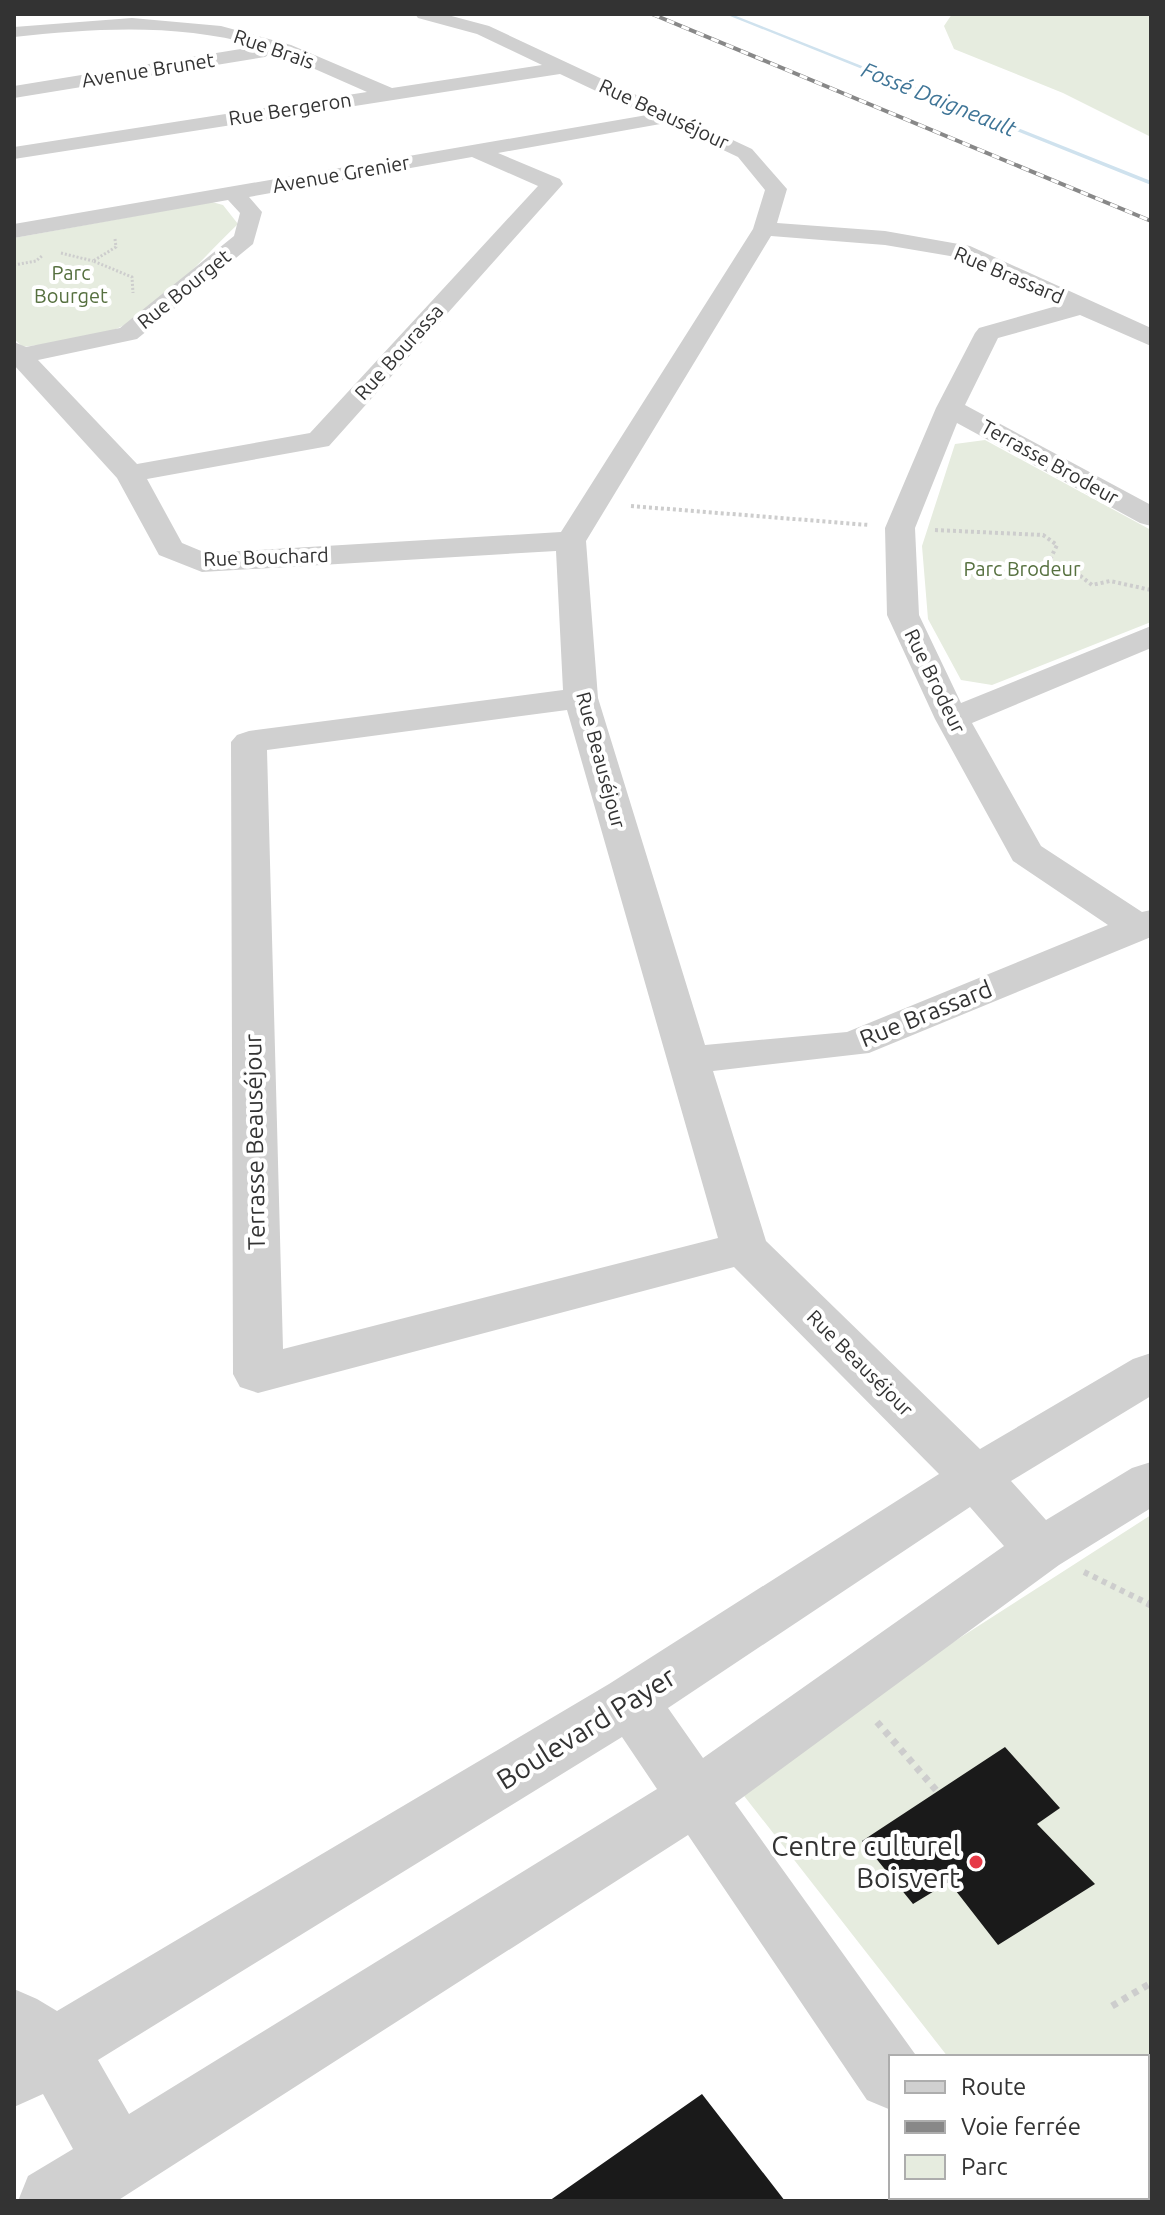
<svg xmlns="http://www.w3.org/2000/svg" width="1165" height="2215" font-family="Ubuntu,sans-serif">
<rect width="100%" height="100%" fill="#fff"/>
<!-- green -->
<path fill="#e6ecdf" d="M 952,14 L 1151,14 L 1151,137 L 1063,93 L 954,49 L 944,26 Z
M 212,202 L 223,205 L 238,224 C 204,256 172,296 132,321 C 101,340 59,342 23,347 L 14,339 L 14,238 Z
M 985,440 L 1151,530 L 1151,622 L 992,685 L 961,680 L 928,619 L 922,546 L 955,444 Z
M 1151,1515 L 1151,2201 L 1061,2201 L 1057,2197 L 1147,2197 L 1147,2057 L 948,2057 L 734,1783 Z"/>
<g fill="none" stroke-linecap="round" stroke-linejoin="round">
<!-- stream -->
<path fill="#cfe2ee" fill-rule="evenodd" d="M 725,14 L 731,14 L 1151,181 L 1151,185 Z"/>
</g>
<!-- building -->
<path fill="#1a1a1a" d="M 1005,1747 L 1060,1808 L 1037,1824 L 1095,1884 L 998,1945 L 949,1882 L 913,1904 L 862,1841 Z
M 702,2094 L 785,2201 L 549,2201 Z"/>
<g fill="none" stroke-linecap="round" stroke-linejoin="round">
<!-- path-far3 -->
<path stroke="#cdcdcd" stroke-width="3" stroke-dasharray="2 2" stroke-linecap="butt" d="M 115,239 L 116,247 L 93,261 L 132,277 L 133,293
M 61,253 L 93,261
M 14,265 L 36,261 L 43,255"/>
<!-- path-far2 -->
<path stroke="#cdcdcd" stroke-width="4" stroke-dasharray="3 3" stroke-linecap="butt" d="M 631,506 L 869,525
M 935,530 L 1043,535 L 1057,545 L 1046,568 L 1078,574 L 1092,585 L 1110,581 L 1151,590"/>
<!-- path-far1 -->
<path stroke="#cdcdcd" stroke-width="6" stroke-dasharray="5 5" stroke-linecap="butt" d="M 1084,1572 L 1151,1605"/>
<!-- path -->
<path stroke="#cdcdcd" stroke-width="7" stroke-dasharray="6 6" stroke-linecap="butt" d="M 1147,1603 L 1151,1605
M 877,1722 L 936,1790
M 1112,2006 L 1151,1983"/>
<!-- minor -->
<path fill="#d0d0d0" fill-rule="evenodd" d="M 415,14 L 444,14 L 489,26 L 752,149 L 787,189 L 777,223 L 885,231 L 970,246 L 1151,328 L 1151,346 L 1080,315 L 998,338 L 965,405 L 1151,505 L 1151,526 L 1140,523 L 957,423 L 915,528 L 919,615 L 961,703 L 1151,626 L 1151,648 L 972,723 L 1041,846 L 1142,912 L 1151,910 L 1151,937 L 869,1053 L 713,1071 L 766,1241 L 980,1449 L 1133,1359 L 1151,1353 L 1151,1396 L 1011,1481 L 1046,1520 L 1132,1468 L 1151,1462 L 1151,1508 L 1059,1565 L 735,1803 L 915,2054 L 916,2057 L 891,2057 L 891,2110 L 867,2100 L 688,1835 L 117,2201 L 18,2201 L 28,2176 L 73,2149 L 43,2094 L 14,2107 L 14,1989 L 37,1999 L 57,2011 L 609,1684 L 939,1474 L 734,1267 L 258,1393 L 240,1387 L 233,1374 L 231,742 L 237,735 L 249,731 L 563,690 L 556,551 L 202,572 L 159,555 L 117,478 L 14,365 L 14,342 L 26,347 L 120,328 L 234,236 L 240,213 L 228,200 L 14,238 L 14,224 L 647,115 L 560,74 L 14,159 L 14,147 L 367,92 L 274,51 L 265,57 L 14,98 L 14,86 L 259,46 C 179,23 96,28 14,37 L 14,27 L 132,18 L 221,26 L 291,45 L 392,88 L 542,65 L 477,34 L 418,18 ZM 666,123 L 738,157 L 765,190 L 753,229 L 561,532 L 206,553 L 182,543 L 147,479 L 329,446 L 563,184 L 560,179 L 498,153 ZM 472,157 L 538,186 L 310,433 L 137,464 L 38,360 L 137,339 L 253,244 L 262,212 L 249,197 ZM 771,236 L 885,245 L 956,257 L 1060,305 L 979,328 L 975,333 L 936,408 L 885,528 L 887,615 L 935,719 L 1013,861 L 1108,925 L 847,1032 L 705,1045 L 598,698 L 586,541 ZM 567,710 L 718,1238 L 283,1349 L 267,750 ZM 970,1507 L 1004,1546 L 703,1758 L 668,1708 ZM 622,1737 L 657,1789 L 129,2114 L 98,2060 Z
M 939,2197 L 1009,2197 L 1011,2201 L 941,2201 Z"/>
<!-- rail casing -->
<g stroke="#888" stroke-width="4">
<path id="rail" d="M 652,14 L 1151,221"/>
</g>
<!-- rail -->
<use href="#rail" stroke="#fff" stroke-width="3" stroke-dasharray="8" stroke-linecap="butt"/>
</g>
<!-- markers -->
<circle fill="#e63946" stroke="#fff" stroke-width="3" cx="976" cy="1862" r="8"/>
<g text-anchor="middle" stroke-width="8" stroke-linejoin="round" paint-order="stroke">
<!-- far-street labels -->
<g font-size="20" fill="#333" stroke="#fff">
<text transform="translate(274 49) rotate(19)" y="7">Rue Brais</text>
<text transform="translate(148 70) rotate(-9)" y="7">Avenue Brunet</text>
<text transform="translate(290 109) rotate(-9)" y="7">Rue Bergeron</text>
<text transform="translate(664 114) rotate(25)" y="7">Rue Beauséjour</text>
<text transform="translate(341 174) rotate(-10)" y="7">Avenue Grenier</text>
<text transform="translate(1009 275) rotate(23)" y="7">Rue Brassard</text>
<text transform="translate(184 289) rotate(-39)" y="7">Rue Bourget</text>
<text transform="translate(399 352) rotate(-48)" y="7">Rue Bourassa</text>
<text transform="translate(1050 462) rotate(29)" y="7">Terrasse Brodeur</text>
<text transform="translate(266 557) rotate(-2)" y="7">Rue Bouchard</text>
<text transform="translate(935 681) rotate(64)" y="7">Rue Brodeur</text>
<text transform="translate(601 760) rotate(75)" y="7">Rue Beauséjour</text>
<text transform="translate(860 1363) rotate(45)" y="7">Rue Beauséjour</text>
</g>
<!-- far-park labels -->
<g font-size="20" fill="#56703f" stroke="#fff">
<text x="71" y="280">Parc<tspan x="71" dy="23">Bourget</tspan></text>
<text x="1022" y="576">Parc Brodeur</text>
</g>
<!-- far-water labels -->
<g font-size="22" font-style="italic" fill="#3f7597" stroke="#fff">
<text transform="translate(939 99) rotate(22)" y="8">Fossé Daigneault</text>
</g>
<!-- street labels -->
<g font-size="24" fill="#333" stroke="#fff">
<text transform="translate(926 1014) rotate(-22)" y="8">Rue Brassard</text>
<text transform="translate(255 1142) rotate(-91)" y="8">Terrasse Beauséjour</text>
</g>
<!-- near-street labels -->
<g font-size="28" fill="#333" stroke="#fff">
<text transform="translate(586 1728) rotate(-32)" y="10">Boulevard Payer</text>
</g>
<!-- near-poi labels -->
<g font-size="28" fill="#333" stroke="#fff" text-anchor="end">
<text x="960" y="1856">Centre culturel<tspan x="960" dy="32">Boisvert</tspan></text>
</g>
</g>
<!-- border -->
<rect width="1165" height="2215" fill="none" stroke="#333333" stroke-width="32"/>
<!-- legend -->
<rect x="889" y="2055" width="260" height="144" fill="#ffffff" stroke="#adadad" stroke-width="2"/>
<rect x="905" y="2081" width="40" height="12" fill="#d0d0d0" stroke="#adadad" stroke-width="2"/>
<text x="961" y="2095" font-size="24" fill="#333333">Route</text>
<rect x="905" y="2121" width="40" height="12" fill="#888888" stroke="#adadad" stroke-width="2"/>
<text x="961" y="2135" font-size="24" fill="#333333">Voie ferrée</text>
<rect x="905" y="2155" width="40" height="24" fill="#e6ecdf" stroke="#adadad" stroke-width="2"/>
<text x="961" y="2175" font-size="24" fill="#333333">Parc</text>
</svg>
